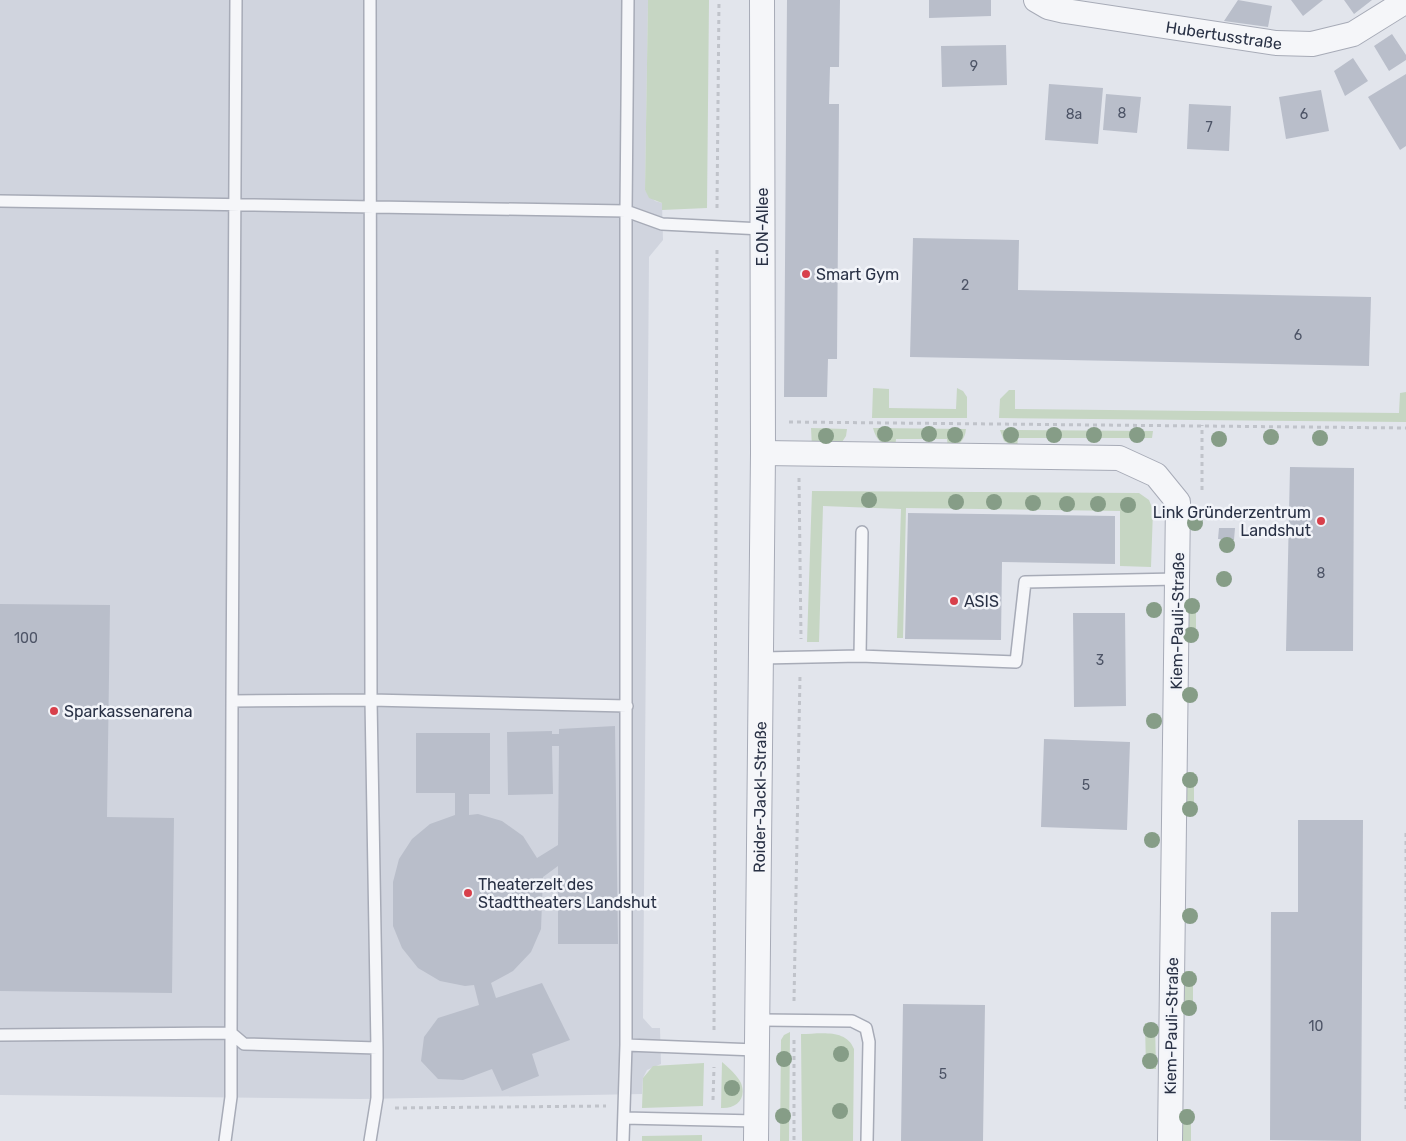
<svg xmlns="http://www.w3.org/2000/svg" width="1406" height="1141" font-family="Rubik,sans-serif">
<rect width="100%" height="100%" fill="#e2e5ec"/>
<!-- built -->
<path fill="#d0d4de" d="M 0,0 L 648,0 L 645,190 L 655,201 L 662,203 L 663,240 L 649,257 L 643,1018 L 652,1028 L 660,1028 L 661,1064 L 647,1070 L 643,1078 L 642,1094 L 361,1099 L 0,1095 Z"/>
<!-- green -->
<path fill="#c6d6c3" d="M 648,0 L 709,0 L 707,208 L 662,210 L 662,203 L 649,198 L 645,190 Z
M 873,388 L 889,389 L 889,408 L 956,409 L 957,388 L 963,391 L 967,397 L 967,418 L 872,418 Z
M 1009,390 L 1015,390 L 1015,409 L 1399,413 L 1400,393 L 1406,392 L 1406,422 L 999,418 L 1000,399 Z
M 811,428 L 847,429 L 846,436 L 842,442 L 812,448 Z
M 873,428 L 966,429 C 965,440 959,446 948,449 L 947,439 L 896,439 L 895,449 C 883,446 876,440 873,428 Z
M 1000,430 L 1153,431 L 1152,438 L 1018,438 L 1017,448 L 1004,441 Z
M 812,491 L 1139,493 L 1149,500 L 1153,510 L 1151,567 L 1120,566 L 1120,511 L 906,508 L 903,638 L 897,638 L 901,509 L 823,506 L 819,642 L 807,642 Z
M 1187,599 L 1196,599 L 1196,640 L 1187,640 Z
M 1186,772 L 1194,772 L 1194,816 L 1186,816 Z
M 1184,971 L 1193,971 L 1193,1014 L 1184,1014 Z
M 1145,1023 L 1155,1023 L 1156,1069 L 1146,1069 Z
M 790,1032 L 789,1141 L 780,1141 L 781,1040 L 784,1035 Z
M 801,1034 C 819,1034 846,1028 854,1049 L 853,1141 L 802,1141 Z
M 722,1062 C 729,1068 737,1075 741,1083 C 747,1099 736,1109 721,1108 Z
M 704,1063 L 703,1106 L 642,1108 L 643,1078 L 653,1066 Z
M 1183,1109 L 1191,1109 L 1191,1141 L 1182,1141 Z
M 702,1135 L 702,1141 L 642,1141 L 642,1136 Z"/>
<!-- building -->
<path fill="#b9beca" d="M 787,0 L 840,0 L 839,67 L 830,67 L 829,104 L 839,104 L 837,359 L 828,359 L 827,397 L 784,397 Z
M 929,0 L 991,0 L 991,16 L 929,18 Z
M 1238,0 L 1272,6 L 1268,27 L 1224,21 Z
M 1291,0 L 1323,0 L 1303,16 Z
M 1344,0 L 1372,0 L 1354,14 Z
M 1392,34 L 1406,55 L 1406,60 L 1389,71 L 1374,46 Z
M 1006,45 L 1007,85 L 942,87 L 941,46 Z
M 1353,58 L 1368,81 L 1345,96 L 1334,71 Z
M 1406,74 L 1406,146 L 1400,150 L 1368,97 Z
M 1049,84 L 1103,88 L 1098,144 L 1045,140 Z
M 1321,90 L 1329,131 L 1286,139 L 1279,97 Z
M 1106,94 L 1141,97 L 1137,133 L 1103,130 Z
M 1189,104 L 1231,106 L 1229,151 L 1187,149 Z
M 913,238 L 1019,240 L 1018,290 L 1371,297 L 1369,366 L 910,357 Z
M 1290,467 L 1354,468 L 1353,651 L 1286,651 Z
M 908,513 L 1115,516 L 1115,564 L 1002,562 L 1001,640 L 905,639 Z
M 1219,528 L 1235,528 L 1234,540 L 1218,539 Z
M 0,604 L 110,605 L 107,817 L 174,818 L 172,993 L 0,991 Z
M 1073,613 L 1125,613 L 1126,706 L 1074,707 Z
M 615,726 L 618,944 L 558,944 L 558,866 L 543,877 L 541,929 L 531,952 L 513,971 L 491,983 L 496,998 L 542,983 L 570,1040 L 532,1054 L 539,1076 L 502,1091 L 492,1069 L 463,1080 L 438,1079 L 421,1061 L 424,1037 L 438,1018 L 479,1005 L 474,985 L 465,986 L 440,981 L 418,968 L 402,948 L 393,926 L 393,882 L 399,859 L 412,839 L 430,824 L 455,815 L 455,793 L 416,793 L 416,733 L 490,733 L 490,794 L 469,794 L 469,815 L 478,814 L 502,821 L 523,836 L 537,858 L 558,845 L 559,746 L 552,746 L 553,794 L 508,795 L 507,732 L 552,731 L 552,734 L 559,734 L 559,729 Z
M 1044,739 L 1130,742 L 1127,830 L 1041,827 Z
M 1298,820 L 1363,820 L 1361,1141 L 1270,1140 L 1271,912 L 1298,912 Z
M 903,1004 L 985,1005 L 983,1141 L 901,1141 Z"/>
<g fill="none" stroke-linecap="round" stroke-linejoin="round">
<!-- lane casing -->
<g stroke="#a7abb7" stroke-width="14">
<path id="lane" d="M 0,201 L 626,211 L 662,224 L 762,229
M 860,656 L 862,532
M 760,658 L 860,656 L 1016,662 L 1025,582 L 1178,579
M 232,701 L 236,0
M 757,1020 L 852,1021 L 866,1028 L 869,1042 L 867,1141
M 231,1033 L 244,1044 L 377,1048 L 371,700 L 370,0
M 0,1035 L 231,1033 L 232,701 L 371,700 L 627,706
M 626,1045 L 756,1050
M 624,1118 L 756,1121
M 225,1141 L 231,1097 L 231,1033
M 370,1141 L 377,1098 L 377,1048
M 623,1141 L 626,1045 L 626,211 L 628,0"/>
</g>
<!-- street casing -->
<g stroke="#a7abb7" stroke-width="26">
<g id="street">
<path id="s1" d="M 1036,0 L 1048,7 L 1065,11 L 1276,43 L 1312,44 L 1353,34 L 1406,1"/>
<path d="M 763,453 L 1119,458 L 1156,475 L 1178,502 L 1170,1141"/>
<path id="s2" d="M 756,1141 L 763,453 L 762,0"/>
</g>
</g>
<!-- path -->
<path stroke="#c0c3ca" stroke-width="3" stroke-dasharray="4 4" stroke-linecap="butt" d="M 717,208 L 719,0
M 789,422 L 1406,428
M 799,478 L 801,639
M 1202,490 L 1202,425
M 1406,833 L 1406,1112
M 794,1001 L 800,675
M 714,1030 L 717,247
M 794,1040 L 794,1141
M 713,1100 L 714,1067
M 395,1108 L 606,1106"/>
<!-- lane -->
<use href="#lane" stroke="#f5f6f9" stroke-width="11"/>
<!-- street -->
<use href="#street" stroke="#f5f6f9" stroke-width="24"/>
</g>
<!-- trees -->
<g fill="#869d87">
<circle cx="885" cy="434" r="8"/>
<circle cx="929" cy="434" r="8"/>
<circle cx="955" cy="435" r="8"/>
<circle cx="1011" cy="435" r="8"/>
<circle cx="1054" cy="435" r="8"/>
<circle cx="1094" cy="435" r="8"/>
<circle cx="1137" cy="435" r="8"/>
<circle cx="826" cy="436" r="8"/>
<circle cx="1271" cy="437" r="8"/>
<circle cx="1320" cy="438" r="8"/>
<circle cx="1219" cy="439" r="8"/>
<circle cx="869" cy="500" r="8"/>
<circle cx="956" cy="502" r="8"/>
<circle cx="994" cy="502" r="8"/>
<circle cx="1033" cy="503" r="8"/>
<circle cx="1067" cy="504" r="8"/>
<circle cx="1098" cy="504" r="8"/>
<circle cx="1128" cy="505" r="8"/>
<circle cx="1195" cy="523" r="8"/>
<circle cx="1227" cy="545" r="8"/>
<circle cx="1224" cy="579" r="8"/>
<circle cx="1192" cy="606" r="8"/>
<circle cx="1154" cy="610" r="8"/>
<circle cx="1191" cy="635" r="8"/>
<circle cx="1190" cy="695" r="8"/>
<circle cx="1154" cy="721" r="8"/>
<circle cx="1190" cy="780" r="8"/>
<circle cx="1190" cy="809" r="8"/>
<circle cx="1152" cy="840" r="8"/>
<circle cx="1190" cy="916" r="8"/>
<circle cx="1189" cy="979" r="8"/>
<circle cx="1189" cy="1008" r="8"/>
<circle cx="1151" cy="1030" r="8"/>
<circle cx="841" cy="1054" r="8"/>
<circle cx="784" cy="1059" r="8"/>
<circle cx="1150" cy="1061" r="8"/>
<circle cx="732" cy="1088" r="8"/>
<circle cx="840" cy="1111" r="8"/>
<circle cx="783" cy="1116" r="8"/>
<circle cx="1187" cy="1117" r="8"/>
</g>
<!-- markers -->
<g fill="#d8404b" stroke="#f2f4f9" stroke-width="2">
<circle cx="806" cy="274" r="5"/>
<circle cx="1321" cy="521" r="5"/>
<circle cx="954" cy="601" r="5"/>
<circle cx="54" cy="711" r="5"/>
<circle cx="468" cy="893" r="5"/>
</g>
<g text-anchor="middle" stroke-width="5" stroke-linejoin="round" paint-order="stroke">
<!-- number labels -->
<g font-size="14" fill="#4d5466">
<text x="974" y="71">9</text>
<text x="1122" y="118">8</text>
<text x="1074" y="119">8a</text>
<text x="1304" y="119">6</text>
<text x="1209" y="132">7</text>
<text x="965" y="290">2</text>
<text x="1298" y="340">6</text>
<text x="1321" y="578">8</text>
<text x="26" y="643">100</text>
<text x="1100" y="665">3</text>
<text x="1086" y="790">5</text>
<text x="1316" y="1031">10</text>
<text x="943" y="1079">5</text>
</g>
<!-- street labels -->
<g font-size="16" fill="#293145" stroke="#f2f4f9">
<text dy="6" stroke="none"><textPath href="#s1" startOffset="192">Hubertusstraße</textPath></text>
<text transform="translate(762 227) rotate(-90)" y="6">E.ON-Allee</text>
<text transform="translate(1177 621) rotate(-89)" y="6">Kiem-Pauli-Straße</text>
<text dy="6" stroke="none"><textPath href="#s2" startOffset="344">Roider-Jackl-Straße</textPath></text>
<text transform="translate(1171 1026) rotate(-89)" y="6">Kiem-Pauli-Straße</text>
</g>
<!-- poi labels -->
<g font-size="16" fill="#293145" stroke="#f2f4f9" text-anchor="start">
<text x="816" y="280">Smart Gym</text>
<text x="1311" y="518" text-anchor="end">Link Gründerzentrum<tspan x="1311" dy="18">Landshut</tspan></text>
<text x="964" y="607">ASIS</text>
<text x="64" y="717">Sparkassenarena</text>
<text x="478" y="890">Theaterzelt des<tspan x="478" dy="18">Stadttheaters Landshut</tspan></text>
</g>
</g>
</svg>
